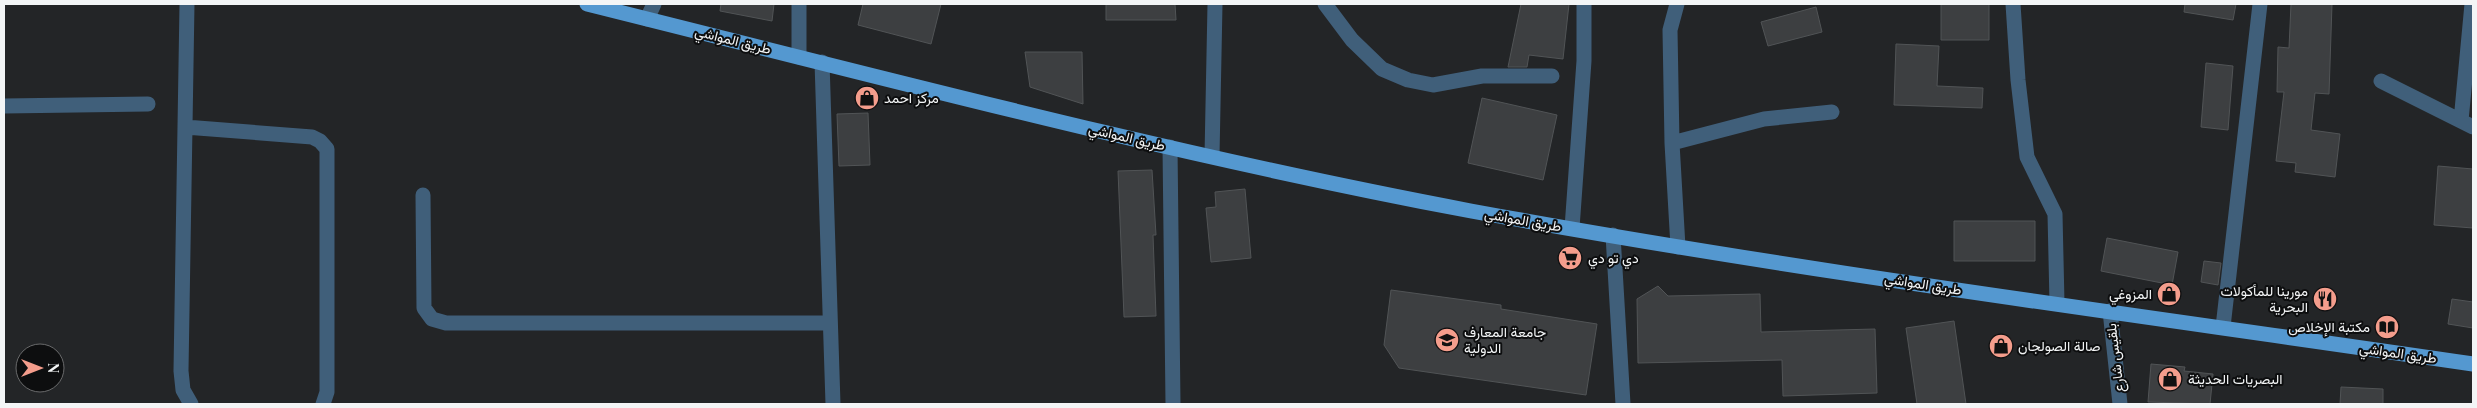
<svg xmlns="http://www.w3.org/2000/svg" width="2477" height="408" font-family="'Playfair Display',Vazirmatn,serif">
<rect width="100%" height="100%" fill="#232527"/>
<!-- building -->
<path fill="#3d3f41" stroke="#515456" d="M 721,4 L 774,4 L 772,21 L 720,11 Z
M 863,4 L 941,4 L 931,44 L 858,25 Z
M 1106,4 L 1175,4 L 1176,20 L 1106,20 Z
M 1521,4 L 1569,4 L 1563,59 L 1529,55 L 1527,67 L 1508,67 Z
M 1941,4 L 1989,4 L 1989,40 L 1941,40 Z
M 2185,4 L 2236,4 L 2233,20 L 2184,12 Z
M 2291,4 L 2332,4 L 2329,94 L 2315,93 L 2311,130 L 2340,134 L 2335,177 L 2295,172 L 2296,163 L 2276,161 L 2284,92 L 2277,92 L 2278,47 L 2289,48 Z
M 1816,7 L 1822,32 L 1768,46 L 1761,22 Z
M 1896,44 L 1939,46 L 1937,86 L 1983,88 L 1982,108 L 1894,105 Z
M 1025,52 L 1082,52 L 1083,104 L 1030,87 Z
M 2206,63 L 2233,66 L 2228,130 L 2201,127 Z
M 1482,98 L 1557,115 L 1543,180 L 1468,163 Z
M 868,113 L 870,165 L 839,166 L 837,114 Z
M 2438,166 L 2473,169 L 2473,228 L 2434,225 Z
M 1152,170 L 1156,235 L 1153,235 L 1156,316 L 1124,317 L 1118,171 Z
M 1245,189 L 1251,258 L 1211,262 L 1206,208 L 1216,207 L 1215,192 Z
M 1954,221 L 2035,221 L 2035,261 L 1954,261 Z
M 2107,238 L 2178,252 L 2172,285 L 2101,271 Z
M 2204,261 L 2221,263 L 2218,285 L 2201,282 Z
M 1658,286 L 1668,296 L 1760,294 L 1761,332 L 1875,329 L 1877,393 L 1783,396 L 1782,360 L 1638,363 L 1637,299 Z
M 1391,290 L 1501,305 L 1501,309 L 1597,324 L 1586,395 L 1399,368 L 1384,345 Z
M 2452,299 L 2473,302 L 2473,328 L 2448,324 Z
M 1954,321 L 1966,404 L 1917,404 L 1906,328 Z
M 2151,364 L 2185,367 L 2184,371 L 2213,374 L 2210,404 L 2148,402 Z
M 2341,387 L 2383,389 L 2383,404 L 2340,404 Z"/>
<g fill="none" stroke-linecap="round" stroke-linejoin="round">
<!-- minor -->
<path stroke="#405f7a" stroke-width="15" d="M 187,4 L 181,371 L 183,390 L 191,404
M 799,4 L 799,57
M 1325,4 L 1352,40 L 1382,69 L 1408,80 L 1433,85 L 1482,76 L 1552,76
M 1677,4 L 1670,30 L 1672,143 L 1678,247
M 2013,4 L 2018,80 L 2027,157 L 2055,214 L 2057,303
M 647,19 L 654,4
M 822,62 L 833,404
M 2381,81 L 2473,127
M 4,106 L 148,104
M 2461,121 L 2472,4
M 185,127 L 312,137 L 320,141 L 327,149 L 327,392 L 323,404
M 1672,143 L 1764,119 L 1832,112
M 1170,147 L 1173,404
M 1212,156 L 1215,4
M 423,195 L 424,308 L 432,319 L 446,323 L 830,323
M 1572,228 L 1584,61 L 1584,4
M 1613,235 L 1623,404
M 2110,311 L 2120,404
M 2223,327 L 2260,4"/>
<!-- major -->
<path stroke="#5498d0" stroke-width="15" d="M 587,4 C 880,77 1173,155 1471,211 C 1803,272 2139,315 2473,364"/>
</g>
<!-- icons -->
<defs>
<g id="shop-disc" transform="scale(1.25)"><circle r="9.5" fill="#f49d8c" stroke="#0d0e0f"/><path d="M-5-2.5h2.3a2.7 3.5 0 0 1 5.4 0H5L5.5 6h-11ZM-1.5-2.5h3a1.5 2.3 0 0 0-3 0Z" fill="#111"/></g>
<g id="supermarket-disc" transform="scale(1.25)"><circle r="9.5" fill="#f49d8c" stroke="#0d0e0f"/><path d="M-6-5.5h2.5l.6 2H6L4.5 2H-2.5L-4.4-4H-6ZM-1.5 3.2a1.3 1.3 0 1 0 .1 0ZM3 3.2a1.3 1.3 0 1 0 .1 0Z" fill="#111"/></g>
<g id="restaurant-disc" transform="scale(1.25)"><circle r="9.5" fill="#f49d8c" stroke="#0d0e0f"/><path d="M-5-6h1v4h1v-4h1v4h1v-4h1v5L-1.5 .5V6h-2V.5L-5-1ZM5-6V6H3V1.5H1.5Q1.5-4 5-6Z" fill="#111"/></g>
<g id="library-disc" transform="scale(1.25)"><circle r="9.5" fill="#f49d8c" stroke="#0d0e0f"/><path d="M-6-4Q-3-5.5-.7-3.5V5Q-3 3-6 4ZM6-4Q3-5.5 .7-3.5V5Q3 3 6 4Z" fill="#111"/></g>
<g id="university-disc" transform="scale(1.25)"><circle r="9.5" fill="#f49d8c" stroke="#0d0e0f"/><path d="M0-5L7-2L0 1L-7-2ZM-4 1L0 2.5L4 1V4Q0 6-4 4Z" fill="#111"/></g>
</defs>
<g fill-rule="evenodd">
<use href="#shop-disc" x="867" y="98"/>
<use href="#supermarket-disc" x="1570" y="258"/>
<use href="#shop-disc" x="2169" y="294"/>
<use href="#restaurant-disc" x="2325" y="299"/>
<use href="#library-disc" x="2387" y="327"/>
<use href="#university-disc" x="1447" y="340"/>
<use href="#shop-disc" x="2001" y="346"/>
<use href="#shop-disc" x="2170" y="379"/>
</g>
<g text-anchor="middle" stroke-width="4" stroke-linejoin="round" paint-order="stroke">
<!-- street labels -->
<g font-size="14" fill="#f3f5f6" stroke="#0d0e0f">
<text transform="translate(733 40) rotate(14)" y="5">طريق المواشي</text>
<text transform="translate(1127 137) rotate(13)" y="5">طريق المواشي</text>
<text transform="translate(1523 220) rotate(10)" y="5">طريق المواشي</text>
<text transform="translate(1923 284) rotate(9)" y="5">طريق المواشي</text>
<text transform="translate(2398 353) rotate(8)" y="5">طريق المواشي</text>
<text transform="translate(2115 358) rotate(-97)" y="5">بلقيس شارع</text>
</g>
<!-- poi labels -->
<g font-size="14" fill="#f3f5f6" stroke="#0d0e0f" text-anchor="start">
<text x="884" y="103">مركز احمد</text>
<text x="1588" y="263">دي تو دي</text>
<text x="2308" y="296" text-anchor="end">مورينا للمأكولات<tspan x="2308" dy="16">البحرية</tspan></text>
<text x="2152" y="299" text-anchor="end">المزوغي</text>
<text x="2370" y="332" text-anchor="end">مكتبة الإخلاص</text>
<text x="1464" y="337">جامعة المعارف<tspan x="1464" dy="16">الدولية</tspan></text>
<text x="2018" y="351">صالة الصولجان</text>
<text x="2188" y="384">البصريات الحديثة</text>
</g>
</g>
<!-- border -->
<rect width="2477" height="408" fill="none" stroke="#f3f5f6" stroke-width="10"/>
<!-- north arrow -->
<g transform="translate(40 368) rotate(90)"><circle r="24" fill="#0d0e0f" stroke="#696a6b"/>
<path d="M0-4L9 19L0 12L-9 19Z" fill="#f49d8c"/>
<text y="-8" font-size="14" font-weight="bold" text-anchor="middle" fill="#f3f5f6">N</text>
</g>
</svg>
